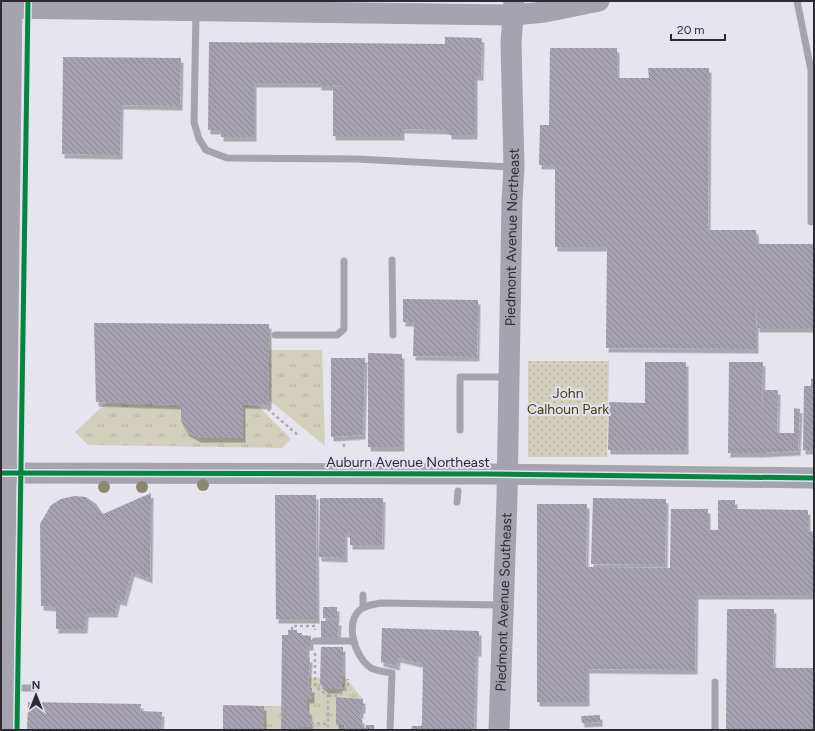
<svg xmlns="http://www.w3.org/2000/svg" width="815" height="731" font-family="Figtree,sans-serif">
<defs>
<pattern id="grass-tufts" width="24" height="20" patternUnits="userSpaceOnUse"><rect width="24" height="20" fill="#d2cfbc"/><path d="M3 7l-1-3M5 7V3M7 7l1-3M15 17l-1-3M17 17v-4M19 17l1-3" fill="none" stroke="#b5b2a2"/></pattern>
<pattern id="park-dots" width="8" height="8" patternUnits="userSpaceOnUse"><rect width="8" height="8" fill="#d2cfbc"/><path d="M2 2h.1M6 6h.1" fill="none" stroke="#b5b2a2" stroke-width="1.8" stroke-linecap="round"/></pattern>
<pattern id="building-back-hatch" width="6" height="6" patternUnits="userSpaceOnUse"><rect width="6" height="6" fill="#a6a2b0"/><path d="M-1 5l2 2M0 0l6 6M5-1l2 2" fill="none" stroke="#888490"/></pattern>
<filter id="shadow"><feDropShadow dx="2.5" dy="4.5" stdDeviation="0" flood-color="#0004"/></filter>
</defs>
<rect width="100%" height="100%" fill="#e6e4ed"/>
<!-- grass -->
<path fill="url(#grass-tufts)" d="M 269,350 L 322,350 L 325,446 L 269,400 Z
M 107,402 L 181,405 L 181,421 L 187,432 L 199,438 L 243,438 L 243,404 L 257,405 L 291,439 L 282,448 L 88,445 L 75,432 Z
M 343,675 L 363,699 L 336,697 L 336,724 L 345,725 L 344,730 L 299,730 L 299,727 L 310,727 L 309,710 L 307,710 L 307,699 L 312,699 L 312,689 L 308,688 L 308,678 L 320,678 L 320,684 L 326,689 L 338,689 L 343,684 Z
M 264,706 L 281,706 L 281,730 L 264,730 Z"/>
<!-- park -->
<path fill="url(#park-dots)" d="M 528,361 L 609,361 L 607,457 L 528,457 Z"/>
<!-- building -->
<path fill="url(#building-back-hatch)" filter="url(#shadow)" d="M 445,37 L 482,38 L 481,76 L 475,76 L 475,135 L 449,135 L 449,130 L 402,129 L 402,136 L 333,136 L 333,87 L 345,86 L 319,86 L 319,83 L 254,83 L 254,137 L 221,137 L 221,130 L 208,130 L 209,42 L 445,44 Z
M 550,48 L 617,48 L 617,78 L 649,78 L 648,68 L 709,68 L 708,230 L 756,230 L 757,244 L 814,244 L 814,328 L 757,328 L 756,303 L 756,349 L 606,348 L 607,247 L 555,247 L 555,165 L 539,165 L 540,125 L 549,125 Z
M 63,57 L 181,58 L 180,106 L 121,105 L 120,155 L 62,154 Z
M 403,299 L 478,300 L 477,357 L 413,356 L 414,322 L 403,322 Z
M 94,323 L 269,324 L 269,405 L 243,404 L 243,438 L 199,438 L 187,432 L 181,421 L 181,405 L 96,402 Z
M 368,353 L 402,354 L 402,447 L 368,447 Z
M 331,358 L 365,358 L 363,435 L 331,437 Z
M 645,362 L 686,362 L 686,450 L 608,450 L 609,402 L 645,403 Z
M 729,362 L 763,362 L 762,414 L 763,390 L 778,390 L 777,433 L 794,433 L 794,408 L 800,409 L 798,451 L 761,453 L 728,453 Z
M 814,378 L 814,450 L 803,450 L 804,386 L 811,386 L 811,379 Z
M 151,493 L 150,579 L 132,572 L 124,602 L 118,600 L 115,613 L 86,613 L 85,629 L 56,629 L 56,607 L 41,606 L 40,524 L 51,505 L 61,499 L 74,496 L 86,497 L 96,504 L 103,514 Z
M 275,495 L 316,495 L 317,619 L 276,619 Z
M 320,498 L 383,498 L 382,545 L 350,545 L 350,533 L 345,533 L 345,558 L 319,557 Z
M 593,498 L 666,499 L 665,565 L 591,564 Z
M 718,500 L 735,500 L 735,509 L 808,510 L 808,531 L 814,532 L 814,595 L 696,595 L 695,670 L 587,669 L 587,702 L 537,702 L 537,504 L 587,504 L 586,567 L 670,568 L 671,509 L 708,509 L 708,530 L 718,530 Z
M 323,607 L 337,607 L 337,618 L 323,618 Z
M 727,609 L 774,609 L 773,668 L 814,668 L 814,730 L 726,730 Z
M 321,621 L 339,621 L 338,638 L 321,638 Z
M 382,628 L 479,631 L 479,652 L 476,652 L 474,730 L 411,730 L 412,726 L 421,726 L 422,723 L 423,664 L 398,658 L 397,666 L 381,662 Z
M 288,630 L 297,630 L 297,633 L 302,633 L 302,635 L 311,636 L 311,646 L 307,646 L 307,658 L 310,658 L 308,688 L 312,688 L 312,699 L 307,699 L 307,710 L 309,710 L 311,727 L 299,727 L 299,730 L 281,730 L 282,635 L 288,635 Z
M 321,647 L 343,647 L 343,684 L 338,689 L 326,689 L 320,684 Z
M 336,697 L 363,699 L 363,709 L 361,709 L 361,714 L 359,714 L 359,719 L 362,719 L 363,728 L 366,728 L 366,725 L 374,725 L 374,730 L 344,730 L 345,725 L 336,725 Z
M 28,702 L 141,704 L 140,711 L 162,712 L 161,730 L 27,730 Z
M 223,705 L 264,706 L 264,730 L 223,730 Z
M 600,715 L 600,722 L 582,723 L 581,716 Z"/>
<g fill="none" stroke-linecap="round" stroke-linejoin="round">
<!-- path -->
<path stroke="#adabb2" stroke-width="2.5" stroke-dasharray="3 3" stroke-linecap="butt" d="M 263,405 L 299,436
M 344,438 L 344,447
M 292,630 L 292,626 L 315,626 L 315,630
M 315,653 L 315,686 L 328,696 L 328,730
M 340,687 L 345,691
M 328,696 C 338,696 341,695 348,687 L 348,679
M 311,723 L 328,724"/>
<!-- lane -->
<path stroke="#a5a3ac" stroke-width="7" d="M 797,1 L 811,70 L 811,222
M 196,13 L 194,122 L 199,139 L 206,150 L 227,158 L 357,159 L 512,167
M 392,260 L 393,335
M 275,335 L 337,335 L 344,329 L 344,261
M 460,430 L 460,377 L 507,377
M 457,502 L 458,491
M 363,595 L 363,608
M 315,641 L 354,641
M 715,682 L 715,730
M 6,688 L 37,688
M 390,730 L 392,673 C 386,672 376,671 371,668 C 354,657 343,619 363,608 C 368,605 376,604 381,603 L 502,605"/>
<!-- secondary -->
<g stroke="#a5a3ad" stroke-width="21">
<path d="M 1,8 L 514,15 L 545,12 L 599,1"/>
<path d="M 1,473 L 488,474 L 814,478"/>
<path d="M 3,730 L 12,1"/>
<path id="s1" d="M 499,730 L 507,498 L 512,201 L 514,167 L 511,43 L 514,1"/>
</g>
<!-- tram -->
<path stroke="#aaa8b2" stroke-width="1" d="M 1,466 L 814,470"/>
<!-- cycleway casing -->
<g stroke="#e4e0f1" stroke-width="8">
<path id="cycleway" d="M 1,473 L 488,474 L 814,478
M 17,730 L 28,1"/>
</g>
<!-- cycleway -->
<use href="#cycleway" stroke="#00873e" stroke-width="5"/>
</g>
<!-- trees -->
<g fill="#8b8870">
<circle cx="203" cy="485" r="6"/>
<circle cx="104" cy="487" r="6"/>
<circle cx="142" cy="487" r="6"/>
</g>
<g text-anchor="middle" stroke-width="4" stroke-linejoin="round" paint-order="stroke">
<!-- street labels -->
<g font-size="14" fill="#2d2b32" stroke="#e4e0f1">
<text dy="5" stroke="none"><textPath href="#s1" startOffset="493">Piedmont Avenue Northeast</textPath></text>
<text x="408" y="467">Auburn Avenue Northeast</text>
<text dy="5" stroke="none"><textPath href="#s1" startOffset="128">Piedmont Avenue Southeast</textPath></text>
</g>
<!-- park labels -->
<g font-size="14" fill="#413d09" stroke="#e4e0f1">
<text x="568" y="398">John<tspan x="568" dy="16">Calhoun Park</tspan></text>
</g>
</g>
<!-- border -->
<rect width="815" height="731" fill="none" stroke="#2d2b32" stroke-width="4"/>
<!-- north arrow -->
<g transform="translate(36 695)" stroke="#e4e0f1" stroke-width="3" paint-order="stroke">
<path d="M0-3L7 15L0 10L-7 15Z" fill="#2d2b32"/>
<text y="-6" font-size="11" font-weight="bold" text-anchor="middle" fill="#2d2b32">N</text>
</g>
<!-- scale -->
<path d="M671 34v6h54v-6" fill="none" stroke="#2d2b32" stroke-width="2"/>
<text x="677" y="34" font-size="12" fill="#2d2b32" stroke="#e4e0f1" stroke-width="3" paint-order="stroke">20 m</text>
</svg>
